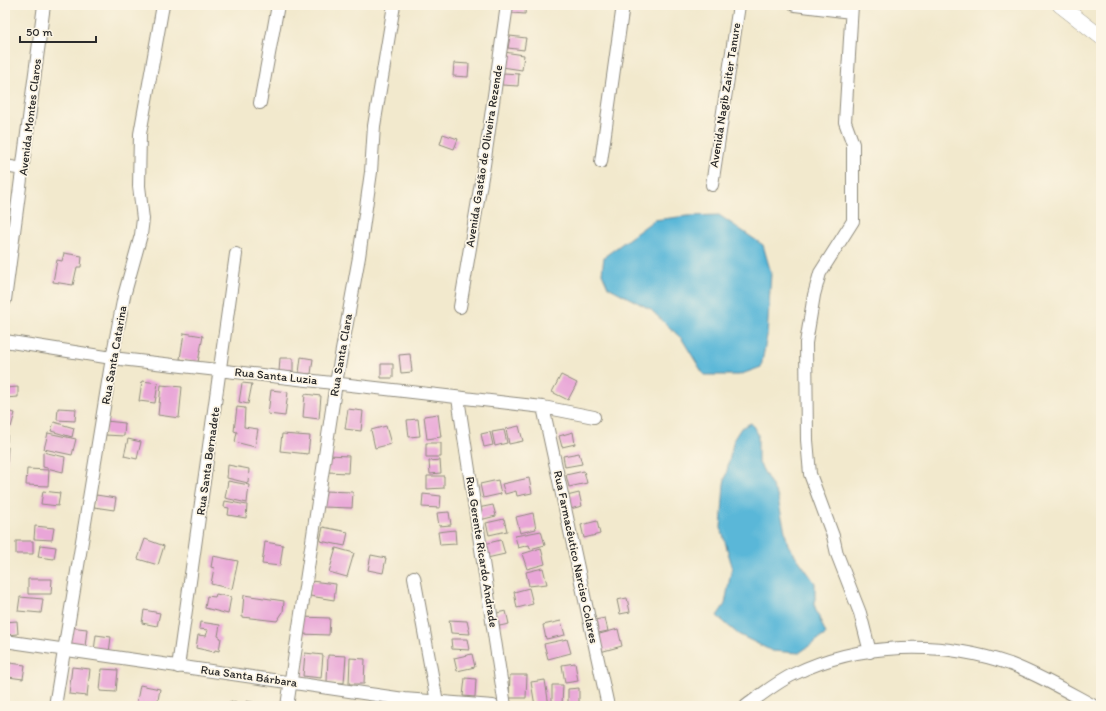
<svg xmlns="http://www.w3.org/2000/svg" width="1106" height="711" font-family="Itim,sans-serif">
<rect width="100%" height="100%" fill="#fcf5e5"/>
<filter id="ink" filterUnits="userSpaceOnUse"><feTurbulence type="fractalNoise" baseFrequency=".025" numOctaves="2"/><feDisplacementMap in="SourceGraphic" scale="8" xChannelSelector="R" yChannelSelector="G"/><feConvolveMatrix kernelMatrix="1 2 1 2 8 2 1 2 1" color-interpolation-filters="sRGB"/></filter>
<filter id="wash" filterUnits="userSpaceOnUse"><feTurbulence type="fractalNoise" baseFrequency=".012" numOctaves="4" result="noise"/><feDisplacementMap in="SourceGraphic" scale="16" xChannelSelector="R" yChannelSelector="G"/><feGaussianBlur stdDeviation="0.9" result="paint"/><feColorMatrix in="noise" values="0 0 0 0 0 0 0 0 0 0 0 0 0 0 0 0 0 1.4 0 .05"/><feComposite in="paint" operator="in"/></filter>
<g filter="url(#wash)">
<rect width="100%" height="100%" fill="#f2e9cd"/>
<!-- water -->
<path fill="#5ab7d8" stroke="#427182" d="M 719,215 L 763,245 L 771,273 L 767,336 L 761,367 L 739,375 L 704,375 L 682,339 L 650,309 L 608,287 L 602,273 L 604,257 L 654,220 L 687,216 Z
M 751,423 L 758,434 L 758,461 L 777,495 L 788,545 L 815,583 L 815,608 L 826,634 L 799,653 L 772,651 L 738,634 L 717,616 L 725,604 L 732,566 L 721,528 L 724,484 L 734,439 L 741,428 Z"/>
<g id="blocks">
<!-- building -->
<path fill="#e9a6d8" d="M 512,5 L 526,5 L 525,14 L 512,13 Z
M 510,36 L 526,38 L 524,50 L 508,48 Z
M 504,52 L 524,55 L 522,70 L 502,67 Z
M 454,63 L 469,64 L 468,77 L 453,76 Z
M 503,73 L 519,74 L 518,86 L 502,85 Z
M 443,134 L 458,139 L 454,149 L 440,144 Z
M 64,253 L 82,256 L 81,267 L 77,267 L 73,285 L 53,282 L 57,260 L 62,261 Z
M 184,333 L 203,336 L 198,362 L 180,359 Z
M 410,354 L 412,372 L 401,373 L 399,355 Z
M 301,357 L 313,359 L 311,374 L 299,373 Z
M 280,358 L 293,358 L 293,372 L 279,372 Z
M 381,364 L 393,364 L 393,378 L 381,378 Z
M 561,375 L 577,383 L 568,400 L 552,392 Z
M 142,381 L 158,383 L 155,403 L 139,401 Z
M 242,383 L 252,384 L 248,404 L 239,402 Z
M 161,385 L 182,387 L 179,418 L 158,415 Z
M 18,387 L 18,397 L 5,398 L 5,388 Z
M 271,390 L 288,392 L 285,416 L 268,414 Z
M 305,394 L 321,396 L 319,419 L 303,417 Z
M 237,407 L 245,408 L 244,427 L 258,429 L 255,447 L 235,442 L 237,432 L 234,431 Z
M 58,408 L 76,409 L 75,421 L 57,420 Z
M 348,409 L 363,411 L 361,431 L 345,429 Z
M 5,411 L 15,413 L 11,427 L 5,426 Z
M 438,414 L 441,437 L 427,439 L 424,416 Z
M 418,419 L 420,436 L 409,437 L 407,420 Z
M 106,421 L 125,423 L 124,436 L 105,435 Z
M 54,422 L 74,428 L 72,437 L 51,431 Z
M 5,426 L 8,427 L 7,442 L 5,442 Z
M 386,426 L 391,444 L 375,448 L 371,430 Z
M 519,426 L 523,441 L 509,444 L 506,429 Z
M 504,430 L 507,443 L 495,446 L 492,432 Z
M 490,432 L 493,445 L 484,447 L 481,434 Z
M 573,432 L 575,444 L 562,447 L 559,436 Z
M 48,433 L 76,439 L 72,455 L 44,449 Z
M 282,434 L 310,436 L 308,454 L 280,451 Z
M 128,439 L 141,442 L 137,459 L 124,456 Z
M 426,443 L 441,443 L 441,457 L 426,457 Z
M 5,447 L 8,447 L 7,462 L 5,462 Z
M 43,452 L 65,457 L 63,472 L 43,467 Z
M 579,453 L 582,464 L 565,467 L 563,456 Z
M 328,455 L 349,456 L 348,473 L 328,472 Z
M 440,460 L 441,473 L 430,474 L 429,461 Z
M 228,465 L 249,469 L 248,483 L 227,478 Z
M 27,469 L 49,470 L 48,486 L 26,485 Z
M 584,471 L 587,483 L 569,487 L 566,475 Z
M 427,476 L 444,476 L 444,488 L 427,489 Z
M 529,478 L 532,493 L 517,496 L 516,491 L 505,494 L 502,484 Z
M 498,480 L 501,494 L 483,498 L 480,484 Z
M 228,481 L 249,485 L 247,503 L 225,498 Z
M 43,491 L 60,493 L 58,506 L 41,504 Z
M 324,491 L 353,492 L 352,508 L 323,507 Z
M 579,493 L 582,506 L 566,510 L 563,497 Z
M 423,494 L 441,496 L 440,508 L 422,507 Z
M 96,495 L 116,498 L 114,510 L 94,507 Z
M 225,501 L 247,505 L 246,518 L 228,515 L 229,508 L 224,507 Z
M 493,505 L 496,516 L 480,520 L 478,508 Z
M 449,512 L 451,525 L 439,526 L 437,513 Z
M 533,513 L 536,529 L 520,533 L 516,517 Z
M 504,519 L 507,531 L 489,535 L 486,523 Z
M 597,521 L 600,534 L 584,538 L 581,525 Z
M 35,526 L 54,528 L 52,540 L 34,539 Z
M 323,527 L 348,532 L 345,546 L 320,541 Z
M 455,530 L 456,544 L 440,545 L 438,532 Z
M 541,531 L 545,545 L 530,549 L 529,545 L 518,548 L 515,536 Z
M 145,539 L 164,546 L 158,565 L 138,559 Z
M 501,540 L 505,554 L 487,558 L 484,544 Z
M 16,541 L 33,541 L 33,554 L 16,554 Z
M 265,542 L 283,545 L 280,566 L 262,564 Z
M 40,545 L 56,547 L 54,559 L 38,557 Z
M 336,548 L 354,553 L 347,577 L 329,572 Z
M 541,548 L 545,564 L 527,569 L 522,554 Z
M 371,555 L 386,558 L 383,573 L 368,570 Z
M 213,556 L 238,561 L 232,589 L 211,584 L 214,568 L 211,567 Z
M 543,568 L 547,584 L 529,586 L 526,572 Z
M 28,579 L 52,579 L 51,594 L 28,594 Z
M 311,581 L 336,584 L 334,600 L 310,596 Z
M 529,588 L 533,604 L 517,608 L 514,592 Z
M 216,594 L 231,597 L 228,614 L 205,608 L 207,596 L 215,597 Z
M 244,595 L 284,601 L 283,612 L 277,621 L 242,617 Z
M 20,597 L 43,599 L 41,613 L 18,611 Z
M 627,598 L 630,612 L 620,614 L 617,600 Z
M 144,610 L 160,613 L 157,626 L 142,623 Z
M 506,611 L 509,624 L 495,627 L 492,614 Z
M 301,617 L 330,618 L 329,635 L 300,634 Z
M 605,618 L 608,631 L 593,634 L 590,621 Z
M 449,620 L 467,621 L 470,634 L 451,633 Z
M 17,621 L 18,634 L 5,635 L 5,622 Z
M 561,621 L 565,635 L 546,639 L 543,625 Z
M 200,622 L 220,625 L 218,636 L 221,638 L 219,651 L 215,650 L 214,652 L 196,648 L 198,635 L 206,636 L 208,630 L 199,629 Z
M 69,627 L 87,629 L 85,647 L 67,645 Z
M 618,629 L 622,646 L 600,652 L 596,635 Z
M 96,635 L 111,637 L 109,653 L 94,651 Z
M 451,639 L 467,639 L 469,650 L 452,649 Z
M 567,639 L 571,653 L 548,659 L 544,644 Z
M 305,653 L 323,655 L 321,678 L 303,676 Z
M 472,654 L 475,667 L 457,671 L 454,658 Z
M 328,655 L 346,656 L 344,683 L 327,682 Z
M 350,658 L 365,659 L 364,684 L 349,684 Z
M 10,663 L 25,665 L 23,679 L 8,677 Z
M 575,663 L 578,681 L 565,683 L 562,665 Z
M 72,667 L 90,669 L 87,696 L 69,694 Z
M 102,669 L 118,670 L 116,692 L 100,691 Z
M 510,675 L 527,675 L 526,698 L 509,698 Z
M 465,678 L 476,679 L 475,697 L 463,696 Z
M 545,680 L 549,706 L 535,706 L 531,682 Z
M 140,685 L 160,689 L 157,706 L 136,706 Z
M 552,685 L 563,685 L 562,704 L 552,704 Z
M 579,688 L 579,705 L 568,705 L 568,689 Z
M 246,701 L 262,704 L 262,706 L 246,706 Z
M 229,702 L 243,703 L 243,706 L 228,706 Z"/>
</g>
</g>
<g filter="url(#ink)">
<use href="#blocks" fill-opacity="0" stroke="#8e8a7c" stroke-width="1"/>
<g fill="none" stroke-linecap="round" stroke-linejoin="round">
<!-- minor casing -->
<g stroke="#8e8a7c" stroke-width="14">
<path id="minor" d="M 795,5 L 851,12
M 852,5 L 845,122 L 853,144 L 853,221 L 820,273 L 814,295 L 806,343 L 807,440 L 810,474 L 833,536 L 837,554 L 860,613 L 870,652
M 260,103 L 278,5
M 601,162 L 623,5
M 5,166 L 23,169
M 712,185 L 739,5
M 5,300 L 44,5
M 460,307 L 484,165 L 507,5
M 5,341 L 112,358 L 543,407 L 594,417
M 458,398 L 505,706
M 543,407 L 608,706
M 414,577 L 437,702
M 5,641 L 404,699 L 493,706
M 178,667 L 236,254
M 55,706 L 112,358 L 124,296 L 141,235 L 143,219 L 139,186 L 140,134 L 163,5
M 287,706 L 336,383 L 359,257 L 371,172 L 374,126 L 394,5
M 746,706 C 761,695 777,682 794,674 C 860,642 941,640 1010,664 C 1039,675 1066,691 1094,706"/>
</g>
<!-- major casing -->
<g stroke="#8e8a7c" stroke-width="16">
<path id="major" d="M 1060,5 L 1101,37"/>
</g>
<!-- minor -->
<use href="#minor" stroke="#fff" stroke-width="12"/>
<!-- major -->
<use href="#major" stroke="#fff" stroke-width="15"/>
</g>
</g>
<g text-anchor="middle" stroke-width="3.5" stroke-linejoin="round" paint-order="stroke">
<!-- street labels -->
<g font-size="12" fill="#2b2b2b" stroke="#fcf5e5">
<text transform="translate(725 95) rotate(-81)" y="4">Avenida Nagib Zaiter Tanure</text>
<text transform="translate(30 117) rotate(-83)" y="4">Avenida Montes Claros</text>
<text transform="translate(484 156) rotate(-81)" y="4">Avenida Gastão de Oliveira Rezende</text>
<text transform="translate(114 355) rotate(-80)" y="4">Rua Santa Catarina</text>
<text transform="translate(341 355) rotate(-80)" y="4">Rua Santa Clara</text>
<text transform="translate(276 376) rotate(6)" y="4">Rua Santa Luzia</text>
<text transform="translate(208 461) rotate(-82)" y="4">Rua Santa Bernadete</text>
<text transform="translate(482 552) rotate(81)" y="4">Rua Gerente Ricardo Andrade</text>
<text transform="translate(576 557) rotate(78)" y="4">Rua Farmacêutico Narciso Colares</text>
<text transform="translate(249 676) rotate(8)" y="4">Rua Santa Bárbara</text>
</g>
</g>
<!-- margin -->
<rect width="1106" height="711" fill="none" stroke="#fcf5e5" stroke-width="20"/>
<!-- scale -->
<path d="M20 36v6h76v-6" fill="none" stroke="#2b2b2b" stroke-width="2"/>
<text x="26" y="36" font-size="12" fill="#2b2b2b" stroke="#fcf5e5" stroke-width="3" paint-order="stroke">50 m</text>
</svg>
